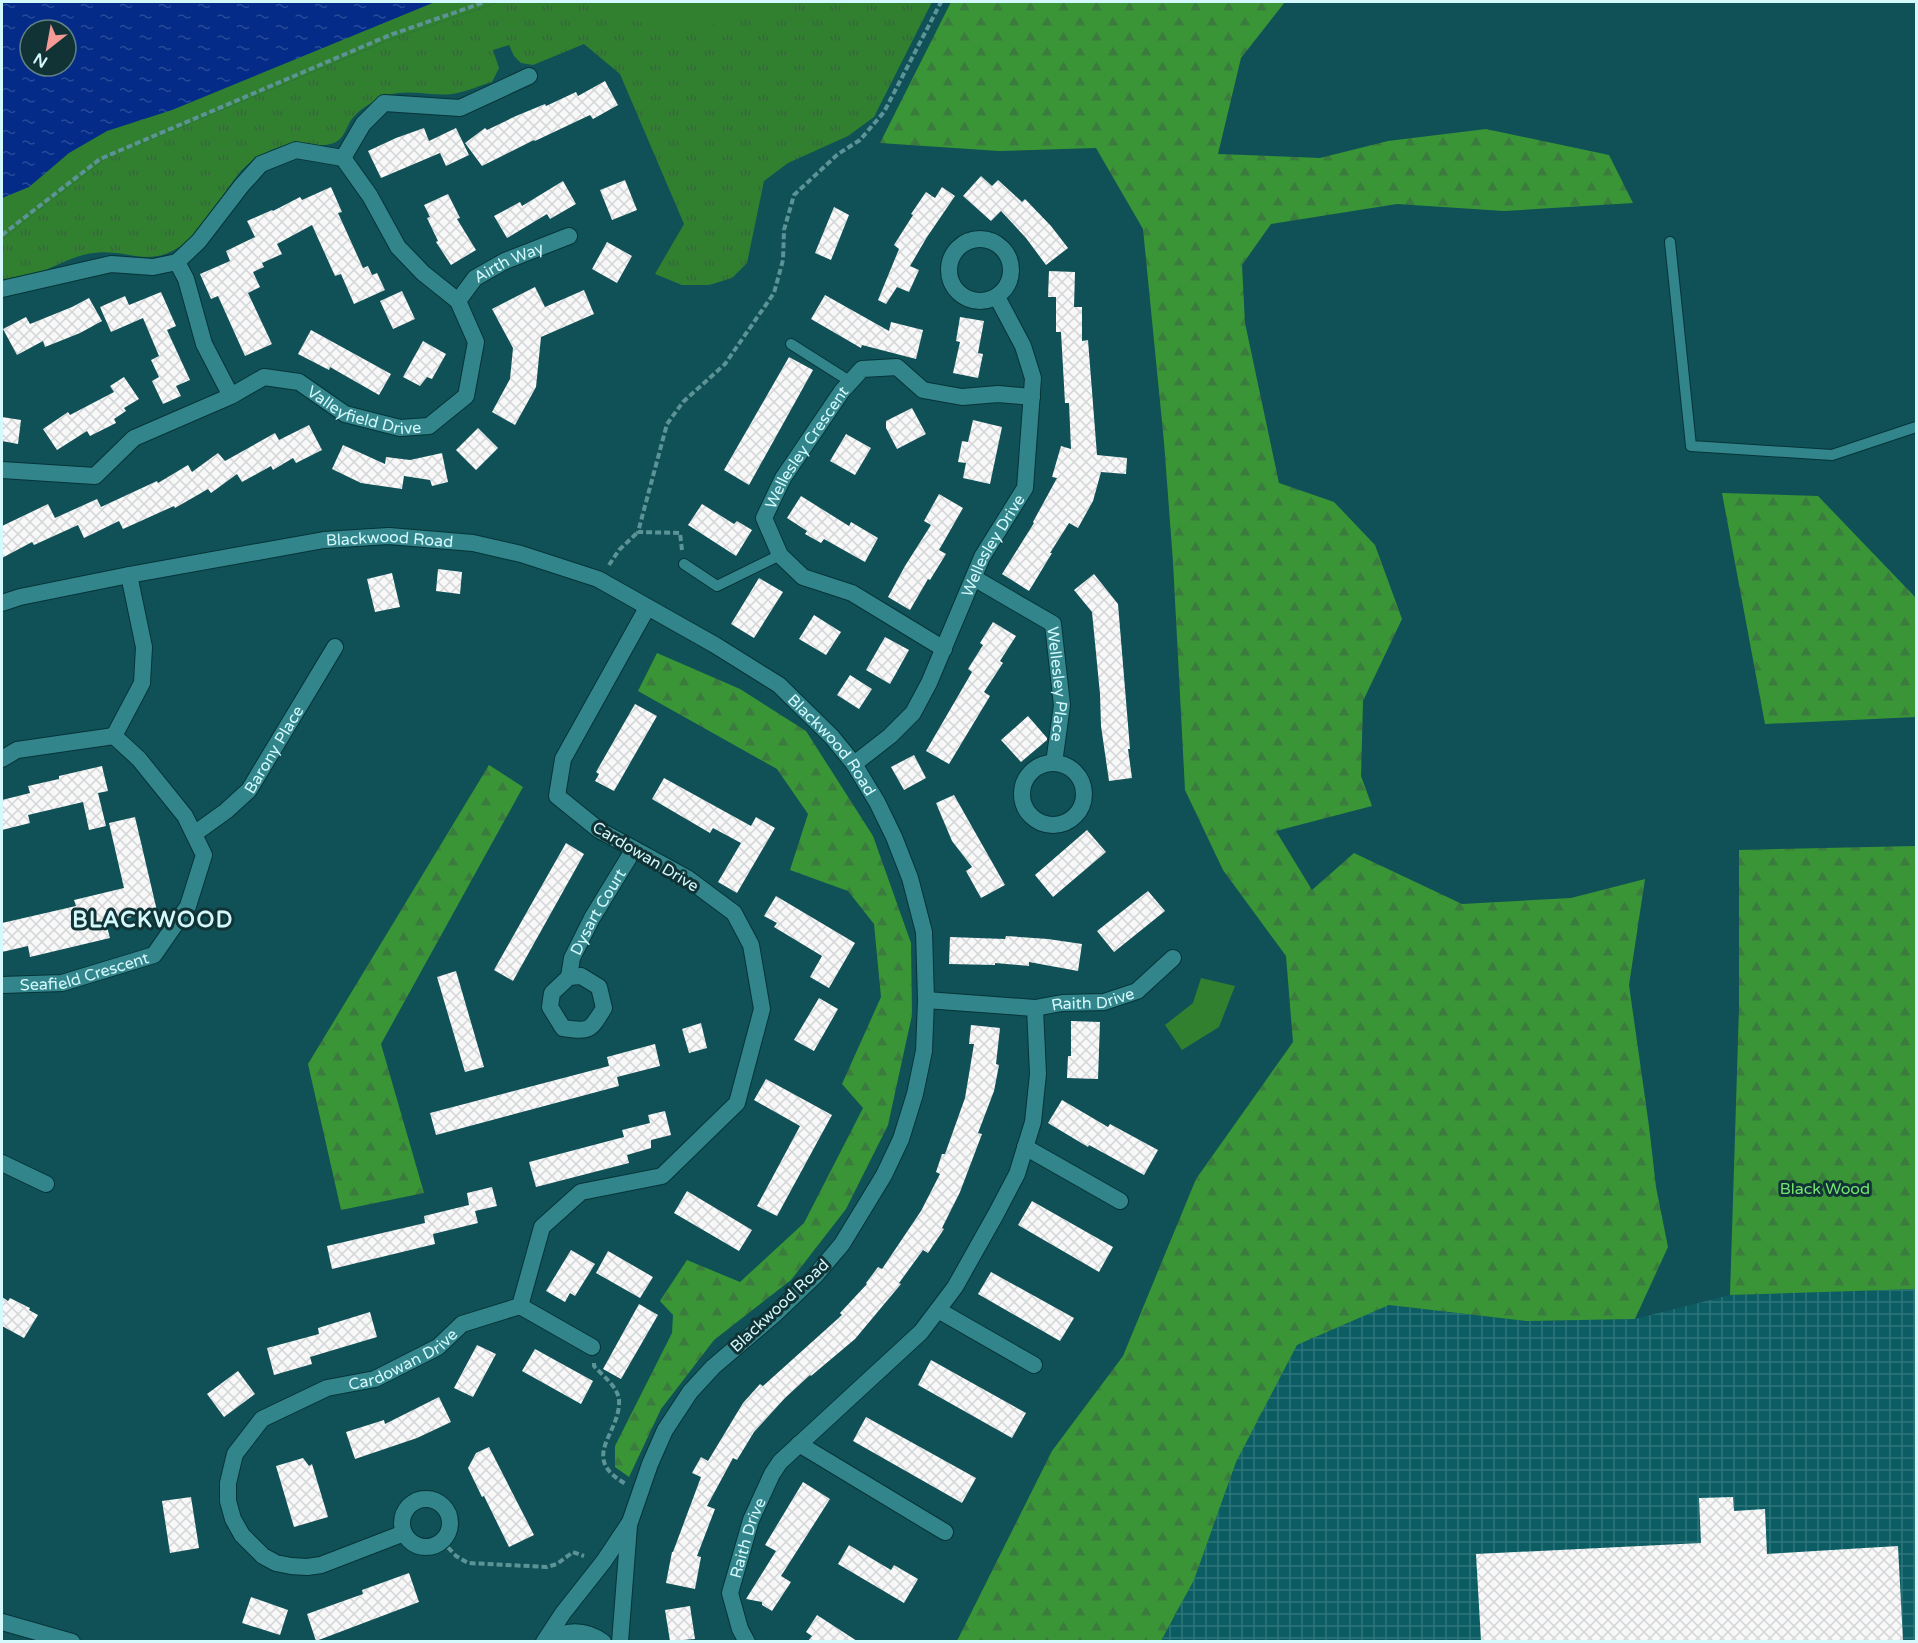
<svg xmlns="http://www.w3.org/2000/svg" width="1918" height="1643" font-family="'Varela Round',sans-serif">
<defs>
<pattern id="industrial-grid" width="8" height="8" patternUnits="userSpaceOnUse" patternTransform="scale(1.5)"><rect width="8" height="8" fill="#0b5d63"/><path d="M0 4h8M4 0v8" fill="none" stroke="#2e757a"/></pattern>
<pattern id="grass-tufts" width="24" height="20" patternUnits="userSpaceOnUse" patternTransform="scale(1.5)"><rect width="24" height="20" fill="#31802f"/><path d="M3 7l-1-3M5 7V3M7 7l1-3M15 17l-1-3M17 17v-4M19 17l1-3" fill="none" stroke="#38663e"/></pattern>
<pattern id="forest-firs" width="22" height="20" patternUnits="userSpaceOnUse" patternTransform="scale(1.5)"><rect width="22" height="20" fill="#399536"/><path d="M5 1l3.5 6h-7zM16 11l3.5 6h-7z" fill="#3b7b3e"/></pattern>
<pattern id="water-ripples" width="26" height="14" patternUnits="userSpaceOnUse" patternTransform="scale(1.5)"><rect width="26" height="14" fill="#032b87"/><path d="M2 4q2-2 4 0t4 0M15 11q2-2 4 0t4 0" fill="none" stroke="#274a99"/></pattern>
<pattern id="building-cross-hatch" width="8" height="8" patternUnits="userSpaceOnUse" patternTransform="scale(1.5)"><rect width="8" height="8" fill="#f8f8f8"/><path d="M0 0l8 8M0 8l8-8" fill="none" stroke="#d3d5d6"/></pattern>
</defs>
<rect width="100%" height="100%" fill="#0f5156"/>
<!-- industrial -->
<path fill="url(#industrial-grid)" d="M 1916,1289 L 1916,1641 L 1161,1642 L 1194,1580 L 1236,1462 L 1297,1345 L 1389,1305 L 1527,1321 L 1635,1319 L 1730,1295 Z"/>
<!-- grass -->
<path fill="url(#grass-tufts)" d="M 499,2 L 932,2 L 874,117 L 848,136 L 788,163 L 764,181 L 747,263 L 732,278 L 709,285 L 682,285 L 655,274 L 684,224 L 620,74 L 584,44 L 533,65 L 521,63 L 514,56 L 509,45 L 493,50 L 499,68 L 492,82 C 480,85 469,91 457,93 C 435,98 411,88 389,95 C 376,99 359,109 351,120 C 346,128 345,136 336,142 C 322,149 306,142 291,144 C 283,145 273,149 265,153 C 229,169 220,214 191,238 C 148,275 130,245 87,254 C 65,259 45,272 24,279 C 17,282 9,283 2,284 L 2,239 L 105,159 L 392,39 Z"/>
<!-- forest -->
<path fill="url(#forest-firs)" d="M 951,2 L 1285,2 L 1241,58 L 1218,154 L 1320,158 L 1388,141 L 1486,129 L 1609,155 L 1633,203 L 1504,211 L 1397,204 L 1271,224 L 1242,265 L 1245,323 L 1279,483 L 1334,502 L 1375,545 L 1402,619 L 1363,701 L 1361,776 L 1372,806 L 1276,831 L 1312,890 L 1354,853 L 1462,904 L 1571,898 L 1645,879 L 1629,985 L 1649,1126 L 1656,1187 L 1668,1247 L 1635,1319 L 1527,1321 L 1389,1305 L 1297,1345 L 1236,1462 L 1194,1580 L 1161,1641 L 957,1641 L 1052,1451 L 1123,1356 L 1196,1179 L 1293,1042 L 1286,956 L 1223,870 L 1185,790 L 1173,562 L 1164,442 L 1143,229 L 1096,148 L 999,151 L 880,143 Z
M 1722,493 L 1818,496 L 1916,598 L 1916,717 L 1765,724 Z
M 657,653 L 740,689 L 806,731 L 873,836 L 911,943 L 912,1015 L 888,1125 L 846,1209 L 791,1280 L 714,1340 L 661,1409 L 629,1477 L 615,1467 L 615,1446 L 672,1333 L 673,1315 L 660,1301 L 687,1260 L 740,1282 L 804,1223 L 863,1108 L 842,1084 L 881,997 L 874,924 L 848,891 L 790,870 L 808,814 L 777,769 L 638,691 Z
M 489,765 L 523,787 L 381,1044 L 424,1193 L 341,1210 L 308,1064 Z
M 1916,846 L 1916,1289 L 1730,1295 L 1739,1008 L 1739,850 Z"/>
<!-- green -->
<path fill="#31802f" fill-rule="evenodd" d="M 2,2 L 499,2 L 392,39 L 105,159 L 2,239 ZM 30,30 L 66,30 L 66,66 L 30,66 Z
M 578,2 L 853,2 L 799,3 L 675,34 Z
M 1201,978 L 1235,986 L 1219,1027 L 1182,1050 L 1165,1025 L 1193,1003 Z"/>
<!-- water -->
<path fill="url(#water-ripples)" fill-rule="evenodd" d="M 2,2 L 435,2 L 172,110 L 107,131 L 69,153 L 29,187 L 2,198 ZM 30,30 L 66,30 L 66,66 L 30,66 Z"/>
<!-- building -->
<path fill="url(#building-cross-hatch)" d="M 605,81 L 618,105 L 593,119 L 590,115 L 535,141 L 534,140 L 482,166 L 465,143 L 485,128 L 487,130 L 516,116 L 545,104 L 546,106 L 576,92 L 578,96 Z
M 424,128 L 429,141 L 456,128 L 469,155 L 446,166 L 440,153 L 381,178 L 368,151 L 396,138 Z
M 981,176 L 992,186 L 998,180 L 1022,202 L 1025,199 L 1051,226 L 1068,248 L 1046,265 L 1026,238 L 1001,211 L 991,221 L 963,196 Z
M 625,180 L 637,210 L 612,220 L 600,190 Z
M 563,181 L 576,204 L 550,219 L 547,214 L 507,238 L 494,216 L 520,202 L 522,206 Z
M 331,187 L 342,212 L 338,213 L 363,268 L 368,266 L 372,275 L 377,273 L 385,290 L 354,304 L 341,274 L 335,276 L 312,225 L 277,244 L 282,254 L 262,263 L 264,267 L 253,272 L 260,287 L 248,293 L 272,344 L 245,356 L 218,296 L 211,299 L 200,274 L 230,261 L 226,251 L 255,237 L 247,221 L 272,210 L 273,211 L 300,197 L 302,200 Z
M 942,187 L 955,196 L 927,237 L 910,266 L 919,270 L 909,292 L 897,287 L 886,304 L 878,300 L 899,249 L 894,245 L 913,215 L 911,214 L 926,192 L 935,198 Z
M 448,194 L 460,218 L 457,219 L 476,250 L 451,265 L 436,242 L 438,241 L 427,218 L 430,217 L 424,205 Z
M 834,207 L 849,215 L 831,260 L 815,253 Z
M 607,242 L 632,256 L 617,283 L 592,269 Z
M 1049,271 L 1075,272 L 1074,307 L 1082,307 L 1082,341 L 1088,340 L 1097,455 L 1127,458 L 1126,474 L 1101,472 L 1093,501 L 1078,528 L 1069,523 L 1050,553 L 1052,553 L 1029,591 L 1002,574 L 1034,523 L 1033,522 L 1057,478 L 1052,477 L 1061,446 L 1071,449 L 1069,403 L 1065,403 L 1061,332 L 1056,332 L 1056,297 L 1048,297 Z
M 535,287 L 545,307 L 584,290 L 594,314 L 541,337 L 536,387 L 515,425 L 492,412 L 510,379 L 513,348 L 492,309 Z
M 402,291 L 415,319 L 393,329 L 380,301 Z
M 161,292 L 176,326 L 167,330 L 190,380 L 176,386 L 181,396 L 163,404 L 152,381 L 159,377 L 151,360 L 159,356 L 143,318 L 111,332 L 100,307 L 125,296 L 129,305 Z
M 825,295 L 889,331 L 891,322 L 923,330 L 916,359 L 862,345 L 861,348 L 811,319 Z
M 89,298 L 102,321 L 80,333 L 45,347 L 43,341 L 17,355 L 3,329 L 26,317 L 30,324 L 72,307 Z
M 960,317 L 984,321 L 978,353 L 983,354 L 978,378 L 953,373 L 960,342 L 956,341 Z
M 311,330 L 391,374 L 379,395 L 330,367 L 329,370 L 298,354 Z
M 423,341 L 446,354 L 432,379 L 427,377 L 420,386 L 403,377 Z
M 789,357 L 813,370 L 749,485 L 724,470 Z
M 124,377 L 139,399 L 124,408 L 126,411 L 114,419 L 116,423 L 90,436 L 87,431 L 57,450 L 43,429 L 68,412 L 70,415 L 114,392 L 110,386 Z
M 912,408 L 926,434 L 897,449 L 886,428 L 886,421 Z
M 2,417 L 21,420 L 18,444 L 2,441 Z
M 973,420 L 1002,427 L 990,484 L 963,478 L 966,463 L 958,462 L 962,441 L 968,442 Z
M 309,425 L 322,450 L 296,463 L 293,458 L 273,470 L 271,466 L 242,482 L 237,474 L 211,493 L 208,489 L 175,508 L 174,506 L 123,529 L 119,521 L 84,538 L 78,525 L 34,545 L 32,542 L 2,558 L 2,526 L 48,504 L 55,518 L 97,499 L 101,507 L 157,481 L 158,483 L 188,465 L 192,472 L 218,453 L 225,461 L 275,433 L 279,440 Z
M 478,428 L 498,448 L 476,470 L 456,450 Z
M 846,434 L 871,448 L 855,475 L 830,461 Z
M 343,445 L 385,464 L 386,457 L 410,460 L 442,453 L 448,482 L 432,486 L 430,480 L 404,476 L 402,489 L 361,483 L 332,469 Z
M 939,494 L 963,508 L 939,550 L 946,554 L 930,580 L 928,579 L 910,610 L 888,597 L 905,566 L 931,525 L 924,521 Z
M 801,496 L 849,526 L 851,522 L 878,538 L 865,562 L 824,539 L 821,543 L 805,534 L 807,531 L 787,518 Z
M 702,504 L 734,524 L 737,521 L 752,530 L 736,556 L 688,525 Z
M 438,569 L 462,572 L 460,594 L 436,591 Z
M 392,573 L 400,607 L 375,612 L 367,579 Z
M 1094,574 L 1118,604 L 1130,749 L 1128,749 L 1132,778 L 1109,781 L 1101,726 L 1100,694 L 1092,612 L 1074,590 Z
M 759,578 L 783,592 L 754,638 L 731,624 Z
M 814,615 L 841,632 L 826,655 L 799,639 Z
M 993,622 L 1016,636 L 1000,661 L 1003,663 L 984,692 L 990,696 L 949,764 L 926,751 L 972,672 L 968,669 L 983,645 L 980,643 Z
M 885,637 L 909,650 L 890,684 L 866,670 Z
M 850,675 L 872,689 L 859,709 L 837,695 Z
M 635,704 L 657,716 L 614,791 L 595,781 L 599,774 L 596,772 Z
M 1028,716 L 1047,738 L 1047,740 L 1021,762 L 1001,740 Z
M 914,755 L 926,778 L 904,790 L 891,767 Z
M 102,766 L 108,791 L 98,793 L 106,826 L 89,830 L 83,802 L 28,815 L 30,823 L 2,830 L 2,800 L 30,793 L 28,786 L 59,779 L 59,776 Z
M 664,778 L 751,826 L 756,817 L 775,828 L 737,893 L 718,882 L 741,843 L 713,828 L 710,833 L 652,799 Z
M 954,795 L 1005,885 L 981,898 L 966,871 L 972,867 L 952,841 L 936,803 Z
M 135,817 L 157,911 L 106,923 L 110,938 L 30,957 L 28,946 L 2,952 L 2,923 L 76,906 L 74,900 L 124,888 L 109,823 Z
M 1087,830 L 1106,852 L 1053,897 L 1035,875 Z
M 566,843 L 584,854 L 513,981 L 494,970 Z
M 1148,891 L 1165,911 L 1114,952 L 1097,931 Z
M 776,896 L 855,943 L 829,988 L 810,977 L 822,956 L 774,927 L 777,923 L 764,916 Z
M 1006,936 L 1048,939 L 1082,944 L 1078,971 L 1029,962 L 1029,966 L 995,963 L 995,965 L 949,964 L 950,937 L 1005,939 Z
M 456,971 L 484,1067 L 465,1072 L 437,977 Z
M 819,998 L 838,1009 L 814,1051 L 794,1040 Z
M 1071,1021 L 1100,1022 L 1098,1079 L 1067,1078 L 1068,1056 L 1071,1056 Z
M 701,1023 L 707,1048 L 689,1053 L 682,1029 Z
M 971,1025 L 1000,1028 L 996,1064 L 999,1065 L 994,1091 L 978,1133 L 982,1134 L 960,1192 L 942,1228 L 944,1229 L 928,1253 L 923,1250 L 899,1283 L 901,1284 L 855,1339 L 811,1376 L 810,1375 L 785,1398 L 754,1432 L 737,1460 L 733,1458 L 707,1506 L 715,1509 L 697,1556 L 701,1557 L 695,1589 L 666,1583 L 672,1552 L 673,1552 L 701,1477 L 692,1473 L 701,1457 L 708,1461 L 743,1403 L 760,1384 L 763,1386 L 842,1315 L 840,1313 L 867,1284 L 866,1283 L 878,1267 L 882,1269 L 921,1211 L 940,1174 L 936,1172 L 942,1154 L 945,1154 L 965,1098 L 974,1044 L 969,1044 Z
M 655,1044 L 660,1066 L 617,1077 L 619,1086 L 436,1135 L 430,1113 L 609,1066 L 607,1057 Z
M 766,1079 L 832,1115 L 777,1216 L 757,1206 L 800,1126 L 754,1100 Z
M 1062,1100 L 1108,1127 L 1110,1124 L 1158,1150 L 1144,1175 L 1089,1145 L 1088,1147 L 1048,1123 Z
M 665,1111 L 671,1135 L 651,1140 L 651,1148 L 627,1155 L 629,1163 L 536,1187 L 529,1162 L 624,1137 L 622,1130 L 650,1123 L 648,1115 Z
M 492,1187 L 497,1206 L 475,1211 L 478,1223 L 433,1234 L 435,1244 L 332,1269 L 327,1246 L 425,1223 L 424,1216 L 469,1205 L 467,1193 Z
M 687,1191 L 752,1230 L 739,1251 L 674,1213 Z
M 1032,1201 L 1113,1247 L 1099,1272 L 1018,1225 Z
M 571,1250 L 595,1264 L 575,1296 L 570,1293 L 565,1302 L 546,1291 Z
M 608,1251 L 653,1277 L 640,1298 L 596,1273 Z
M 991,1272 L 1074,1318 L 1060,1341 L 978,1294 Z
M 2,1297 L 8,1301 L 10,1298 L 30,1308 L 29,1310 L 38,1315 L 24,1338 L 2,1326 Z
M 639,1304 L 658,1315 L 621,1379 L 603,1369 Z
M 370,1312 L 377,1337 L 310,1357 L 312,1364 L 274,1375 L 267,1348 L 319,1334 L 318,1328 Z
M 477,1345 L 496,1354 L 473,1397 L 454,1388 Z
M 535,1349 L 593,1381 L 581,1404 L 522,1371 Z
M 931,1360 L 1026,1413 L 1012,1438 L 918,1385 Z
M 238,1371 L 255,1394 L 224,1417 L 207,1394 Z
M 439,1397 L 451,1422 L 417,1438 L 355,1459 L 346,1432 L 384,1420 L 385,1424 Z
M 866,1417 L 976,1478 L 962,1503 L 853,1441 Z
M 489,1447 L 534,1535 L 509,1547 L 484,1496 L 482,1497 L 468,1468 L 476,1453 Z
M 303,1458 L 309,1466 L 312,1464 L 328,1517 L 294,1527 L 276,1466 Z
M 803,1482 L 830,1499 L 781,1576 L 791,1582 L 772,1611 L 762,1605 L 762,1602 L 746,1599 L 776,1551 L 765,1545 Z
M 191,1497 L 199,1548 L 170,1553 L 162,1501 Z
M 1733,1497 L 1734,1511 L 1765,1509 L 1767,1554 L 1898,1546 L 1903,1641 L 1481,1641 L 1476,1554 L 1701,1543 L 1699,1498 Z
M 849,1545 L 891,1570 L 894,1565 L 918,1579 L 904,1603 L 838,1564 Z
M 409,1573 L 419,1602 L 316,1641 L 307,1614 L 363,1594 L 362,1590 Z
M 251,1597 L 288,1610 L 280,1635 L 242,1623 Z
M 690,1606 L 695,1639 L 670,1641 L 665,1610 Z
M 817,1615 L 857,1641 L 808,1641 L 812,1636 L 806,1632 Z"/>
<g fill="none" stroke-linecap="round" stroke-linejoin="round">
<!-- service casing -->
<g stroke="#063438" stroke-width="12">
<path id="service" d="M 1670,242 L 1691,446 L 1832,455 L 1916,427
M 791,344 L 851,382
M 684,564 L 717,586 L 780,555"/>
</g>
<!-- minor casing -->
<g stroke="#063438" stroke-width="18">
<g id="minor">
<path d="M 343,158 L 363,124 L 384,103 L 460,108 L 529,76"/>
<circle cx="980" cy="270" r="31"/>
<path d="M 2,289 L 111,264 L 153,267 L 177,262"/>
<path id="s1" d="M 458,301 L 475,278 L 505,261 L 569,236"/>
<path id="s2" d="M 2,470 L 95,476 L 134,438 L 231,396 L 264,377 L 299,382 L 345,414 L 400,428 L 429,426 L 466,396 L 476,342 L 458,301 L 423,273 L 398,247 L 370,196 L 343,158 L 296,150 L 261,164 L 242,185 L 199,241 L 177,262 L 186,279 L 204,344 L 231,396"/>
<path id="s3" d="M 974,578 L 1053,624 L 1062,705 L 1054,763"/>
<path id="s4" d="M 944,649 L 852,593 L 803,577 L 780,555 L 764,518 L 783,478 L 842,391 L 862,369 L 897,367 L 923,390 L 962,397 L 998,394 L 1032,397"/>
<path d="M 114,736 L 142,683 L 144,647 L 129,575"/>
<path d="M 2,759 L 17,750 L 114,736"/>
<circle cx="1053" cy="794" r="31"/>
<path id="s5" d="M 854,764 L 890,736 L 913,713 L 929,683 L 982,557 L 1025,488 L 1033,378 L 1023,346 L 997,297"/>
<path id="s6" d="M 194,834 L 226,811 L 249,790 L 335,647"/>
<path d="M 581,976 L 599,987 L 604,1008 C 590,1031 590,1032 563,1028 L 550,1007 L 552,993 L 569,977 Z"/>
<path id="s7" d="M 569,977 L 572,958 L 592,918 L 634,849"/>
<path id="s8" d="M 2,985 L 62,983 L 154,955 L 188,906 L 204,855 L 185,816 L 139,759 L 114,736"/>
<path id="s9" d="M 926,1000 L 1035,1008 L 1062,1003 L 1104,1002 L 1137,991 L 1173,958"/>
<path d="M 1025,1147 L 1120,1201"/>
<path d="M 2,1163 L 46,1184"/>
<path d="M 520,1306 L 592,1347"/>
<path d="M 938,1310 L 1034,1365"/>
<path d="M 799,1444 L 945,1532"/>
<circle cx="426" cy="1523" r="24"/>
<path id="s10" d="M 404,1533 L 321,1565 L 307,1567 L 291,1566 L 276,1563 L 263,1556 L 242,1535 L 233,1519 L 228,1501 L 228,1483 L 235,1454 L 262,1419 L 327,1388 L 375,1379 L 438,1347 L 462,1324 L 520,1306 L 542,1227 L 581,1192 L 662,1176 L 737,1103 L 762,1009 L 751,945 L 734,913 L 687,878 L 599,830 L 557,796 L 563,759 L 647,608"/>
<path id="s11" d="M 747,1642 L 740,1629 L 730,1593 L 751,1520 L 772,1474 L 780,1462 L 921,1332 L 955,1287 L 996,1214 L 1017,1174 L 1033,1122 L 1038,1074 L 1035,1008"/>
</g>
</g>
<!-- tertiary casing -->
<g stroke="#063438" stroke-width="18">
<g id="tertiary">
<path id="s12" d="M 2,603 L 20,597 L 129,575 L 324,540 L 389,536 L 473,543 L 521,554 L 598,579 L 715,645 L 779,685 L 832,737 L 854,764 L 877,802 L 894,837 L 910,878 L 924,932 L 926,1000 L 924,1051 L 915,1094 L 901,1139 L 884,1175 L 842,1244 L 815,1276 L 774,1315 L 713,1367 L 690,1392 L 665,1430 L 650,1464 L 630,1522 L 604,1561 L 563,1613 L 544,1642"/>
<path d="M 620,1642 L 629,1526"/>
</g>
</g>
<!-- secondary casing -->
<g stroke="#063438" stroke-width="18">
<path id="secondary" d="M 2,1622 L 72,1642
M 547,1642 C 565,1629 585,1629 603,1642"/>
</g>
<!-- path -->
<path stroke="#5c9397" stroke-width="4" stroke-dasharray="6 3" stroke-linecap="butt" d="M 2,235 L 100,159 L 390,35 L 485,2
M 682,550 L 680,533 L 638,532 L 667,424 L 683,402 L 725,364 L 774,293 L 783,260 L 784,230 L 794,195 L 838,154 L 860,140 L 884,112 L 941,2
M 609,565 L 619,550 L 638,532
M 594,1363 L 594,1366 C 602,1375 618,1387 619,1400 C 621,1434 578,1457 626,1484
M 442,1541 L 456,1556 L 468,1563 L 547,1567 L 557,1564 L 573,1552 L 584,1556"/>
<!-- service -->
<use href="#service" stroke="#33858c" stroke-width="10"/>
<!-- minor -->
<use href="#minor" stroke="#33858c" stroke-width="16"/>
<!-- tertiary -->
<use href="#tertiary" stroke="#33858c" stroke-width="16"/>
<!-- secondary -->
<use href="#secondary" stroke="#33858c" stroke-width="16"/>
</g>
<g text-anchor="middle" stroke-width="6" stroke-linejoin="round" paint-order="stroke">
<!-- street labels -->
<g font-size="16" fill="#d3f9fc" stroke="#123336">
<text dy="6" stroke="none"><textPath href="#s1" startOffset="66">Airth Way</textPath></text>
<text dy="6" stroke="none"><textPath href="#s2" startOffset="400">Valleyfield Drive</textPath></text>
<text dy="6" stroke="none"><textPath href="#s4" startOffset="314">Wellesley Crescent</textPath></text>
<text dy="6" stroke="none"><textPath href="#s12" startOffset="394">Blackwood Road</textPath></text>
<text dy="6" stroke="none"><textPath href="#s5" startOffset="264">Wellesley Drive</textPath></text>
<text dy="6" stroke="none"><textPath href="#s3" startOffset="152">Wellesley Place</textPath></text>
<text dy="6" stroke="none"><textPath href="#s12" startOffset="898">Blackwood Road</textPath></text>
<text dy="6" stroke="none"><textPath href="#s6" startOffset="118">Barony Place</textPath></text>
<text transform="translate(646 856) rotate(31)" y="6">Cardowan Drive</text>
<text dy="6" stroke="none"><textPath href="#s7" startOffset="72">Dysart Court</textPath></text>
<text dy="6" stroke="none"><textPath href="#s8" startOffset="84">Seafield Crescent</textPath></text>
<text dy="6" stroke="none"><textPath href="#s9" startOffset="168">Raith Drive</textPath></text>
<text transform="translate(779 1305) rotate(-43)" y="6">Blackwood Road</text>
<text dy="6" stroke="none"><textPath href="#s10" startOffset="462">Cardowan Drive</textPath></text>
<text dy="6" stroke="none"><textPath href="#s11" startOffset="110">Raith Drive</textPath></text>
</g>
<!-- park labels -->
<g font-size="16" fill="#74e56f" stroke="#123336">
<text x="1825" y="1194">Black Wood</text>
</g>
<!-- district labels -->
<g font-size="22" font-weight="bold" letter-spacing="1.5" fill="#d3f9fc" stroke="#123336">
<text x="153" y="927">BLACKWOOD</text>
</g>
</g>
<!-- border -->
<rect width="1918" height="1643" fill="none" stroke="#d3f9fc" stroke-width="6"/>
<!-- north arrow -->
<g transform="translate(48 48) rotate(211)"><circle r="28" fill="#123336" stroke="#5f8285" stroke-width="1.5"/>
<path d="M0-4.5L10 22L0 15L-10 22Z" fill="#f59b97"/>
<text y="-9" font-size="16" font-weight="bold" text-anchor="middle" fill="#d3f9fc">N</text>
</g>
</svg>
